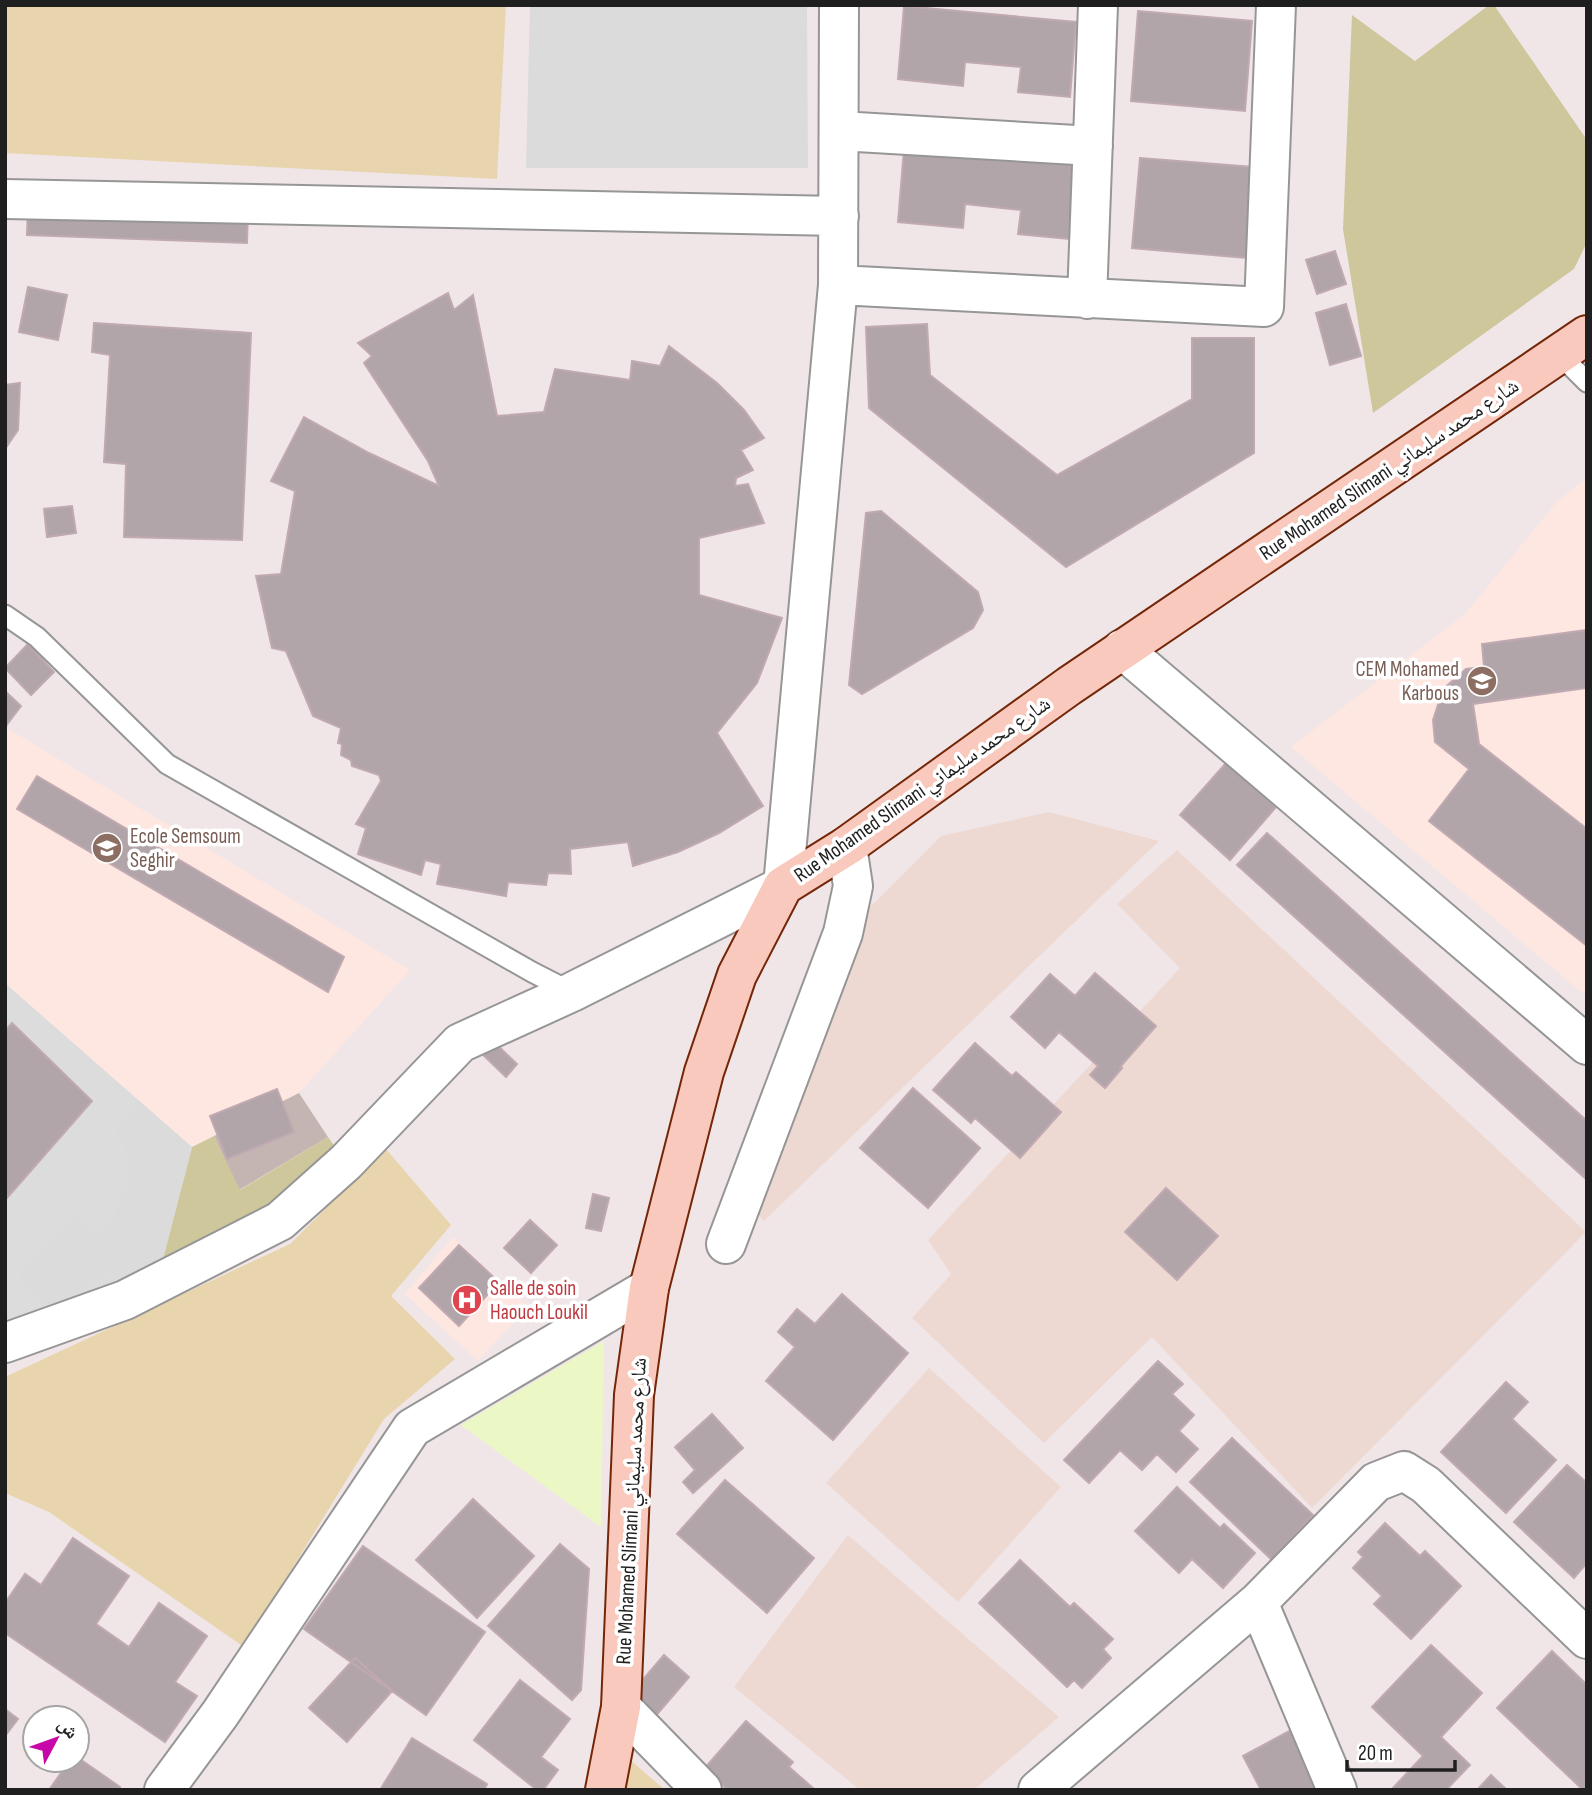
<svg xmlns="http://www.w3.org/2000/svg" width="1592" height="1795" font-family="'Sofia Sans Condensed','Noto Naskh Arabic',sans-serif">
<rect width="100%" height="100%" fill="#f0e6e8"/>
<!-- residential -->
<path fill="#dddcdd" d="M 5,983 L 192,1147 L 156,1286 L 5,1343 Z"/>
<!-- education -->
<path fill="#fee6e1" d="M 1587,477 L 1587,992 L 1580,991 L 1291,747 L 1465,614 L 1556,503 Z
M 5,727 L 410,970 L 299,1093 L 192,1147 L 5,983 Z
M 453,1237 L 528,1306 L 478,1361 L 405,1294 Z"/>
<!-- construction -->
<path fill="#c4b5b2" d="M 299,1093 L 328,1137 L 239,1190 L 214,1136 Z"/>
<!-- farmland -->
<path fill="#eed9d2" d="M 1049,812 L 1159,841 L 764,1221 L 739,1193 L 859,918 L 941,836 Z
M 1177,850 L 1586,1232 L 1312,1508 L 1152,1337 L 1044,1443 L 912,1318 L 951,1274 L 928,1240 L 1180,968 L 1117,904 Z
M 929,1368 L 1061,1487 L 958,1602 L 826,1483 Z
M 848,1535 L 1059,1717 L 974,1790 L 860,1790 L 734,1687 Z"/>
<!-- grass -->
<path fill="#e8d5ae" d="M 5,5 L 506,5 L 497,179 L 5,153 Z
M 386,1149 L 451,1225 L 391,1296 L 455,1359 L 384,1419 L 244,1647 L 49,1512 L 5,1493 L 5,1377 L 290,1244 Z
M 628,1758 L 665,1790 L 624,1790 Z"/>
<!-- forest -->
<path fill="#cec79c" d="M 1489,5 L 1494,5 L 1587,140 L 1587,242 L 1574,269 L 1373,413 L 1343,229 L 1352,15 L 1415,61 Z
M 214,1136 L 240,1190 L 328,1137 L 346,1162 L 156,1286 L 192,1147 Z"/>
<!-- park -->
<path fill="#ebf8c5" d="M 604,1341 L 601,1527 L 461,1425 Z"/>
<!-- parking -->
<path fill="#dbdbdb" d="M 530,5 L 807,5 L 808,168 L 526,168 Z
M 138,1100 L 192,1147 L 156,1286 L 125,1300 L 111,1272 L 46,1309 L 18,1274 L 77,1216 L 96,1236 L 112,1220 L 128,1183 L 125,1147 L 115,1132 Z"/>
<!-- building -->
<path fill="#b1a5aa" stroke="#c1a9b2" stroke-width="2" d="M 904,6 L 1076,22 L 1070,97 L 1018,92 L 1021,67 L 965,62 L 963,86 L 898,79 Z
M 1138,11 L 1252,21 L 1245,111 L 1131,101 Z
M 904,149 L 1076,165 L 1069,239 L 1018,234 L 1021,210 L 965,204 L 963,228 L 898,222 Z
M 1140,158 L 1253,167 L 1246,258 L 1132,248 Z
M 28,203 L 248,210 L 247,243 L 27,235 Z
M 1335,251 L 1346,284 L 1317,294 L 1306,260 Z
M 28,287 L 67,295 L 58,340 L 19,332 Z
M 448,293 L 454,310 L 473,295 L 497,416 L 544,412 L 555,369 L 630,380 L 632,361 L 660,366 L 669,346 L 717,383 L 744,410 L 764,438 L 741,450 L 753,470 L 736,478 L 735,486 L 748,484 L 764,523 L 699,538 L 699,595 L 782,618 L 757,683 L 717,733 L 763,806 L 719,833 L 678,852 L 633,866 L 628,842 L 570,849 L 571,874 L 548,873 L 546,885 L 508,882 L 506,896 L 437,884 L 441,864 L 425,860 L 421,875 L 358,854 L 366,828 L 356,824 L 381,781 L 379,775 L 352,766 L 351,760 L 341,755 L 342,744 L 338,743 L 341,728 L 313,716 L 286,651 L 272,648 L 256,576 L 281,574 L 295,491 L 271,481 L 304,417 L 369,453 L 439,486 L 428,461 L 364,363 L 372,356 L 358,343 Z
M 1346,304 L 1361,356 L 1330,365 L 1316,313 Z
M 94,323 L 251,333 L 242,540 L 124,537 L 126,464 L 104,462 L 110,355 L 92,352 Z
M 927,324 L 930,375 L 1057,475 L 1192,399 L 1192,338 L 1254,338 L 1254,453 L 1066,567 L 869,408 L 866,327 Z
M 20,383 L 18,430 L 5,449 L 5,385 Z
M 72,506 L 76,533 L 47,537 L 44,509 Z
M 881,511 L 978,592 L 983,610 L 973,628 L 862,694 L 849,685 L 866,513 Z
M 1587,630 L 1587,688 L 1473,704 L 1479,744 L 1587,829 L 1587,946 L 1429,821 L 1469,769 L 1435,742 L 1433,720 L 1443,689 L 1466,669 L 1484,667 L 1482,644 Z
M 28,644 L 54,672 L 31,695 L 5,668 Z
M 5,691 L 21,706 L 5,727 Z
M 1226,763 L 1276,807 L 1230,860 L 1180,815 Z
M 37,776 L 344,957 L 328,992 L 17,809 Z
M 1267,833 L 1587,1121 L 1587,1180 L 1237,865 Z
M 1095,973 L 1156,1026 L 1120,1067 L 1122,1068 L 1105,1088 L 1090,1075 L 1098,1066 L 1059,1032 L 1045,1048 L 1011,1017 L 1050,974 L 1075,996 Z
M 12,1023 L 92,1101 L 6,1199 L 5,1031 Z
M 491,1039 L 517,1064 L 506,1077 L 480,1052 Z
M 975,1043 L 1012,1076 L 1016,1072 L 1061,1112 L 1020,1158 L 975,1118 L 971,1123 L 933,1090 Z
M 913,1088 L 980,1148 L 928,1208 L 860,1148 Z
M 277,1089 L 294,1132 L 227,1159 L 210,1116 Z
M 1166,1188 L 1218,1236 L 1177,1280 L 1125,1232 Z
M 593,1194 L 609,1198 L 601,1231 L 586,1228 Z
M 530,1220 L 557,1245 L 531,1273 L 504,1248 Z
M 459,1245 L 499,1282 L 459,1326 L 419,1288 Z
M 842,1294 L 908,1353 L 833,1440 L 766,1381 L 795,1347 L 778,1332 L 797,1309 L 815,1324 Z
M 1158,1361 L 1183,1384 L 1172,1394 L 1194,1415 L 1179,1431 L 1198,1449 L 1176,1472 L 1157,1454 L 1142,1470 L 1120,1450 L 1089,1483 L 1064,1460 Z
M 1506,1382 L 1528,1402 L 1512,1419 L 1556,1460 L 1506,1513 L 1441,1452 Z
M 712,1414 L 743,1448 L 693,1493 L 683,1482 L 695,1470 L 675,1447 Z
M 1232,1438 L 1313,1515 L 1272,1560 L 1190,1482 Z
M 1567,1465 L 1587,1483 L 1587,1563 L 1574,1578 L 1514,1522 Z
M 725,1480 L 814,1558 L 767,1613 L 677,1534 Z
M 1177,1487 L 1220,1528 L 1224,1524 L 1255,1553 L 1223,1588 L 1192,1559 L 1179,1573 L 1135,1531 Z
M 473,1499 L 534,1556 L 477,1618 L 416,1560 Z
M 1385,1523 L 1420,1556 L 1425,1551 L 1461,1586 L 1411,1639 L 1374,1604 L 1382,1596 L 1353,1568 L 1363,1557 L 1358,1552 Z
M 73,1538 L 129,1576 L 96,1624 L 129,1647 L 159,1603 L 207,1636 L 175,1682 L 197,1696 L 165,1742 L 5,1633 L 5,1603 L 25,1574 L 41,1585 Z
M 560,1544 L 589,1569 L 581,1690 L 572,1700 L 488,1626 Z
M 363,1546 L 485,1632 L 426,1715 L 304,1629 Z
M 1020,1560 L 1070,1607 L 1074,1603 L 1113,1639 L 1103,1649 L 1111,1658 L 1082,1688 L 1074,1680 L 1067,1687 L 979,1603 Z
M 1431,1645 L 1482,1693 L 1441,1737 L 1470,1765 L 1446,1790 L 1391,1790 L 1423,1756 L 1372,1707 Z
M 1552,1651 L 1587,1685 L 1587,1790 L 1583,1790 L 1497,1708 Z
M 664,1655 L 689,1677 L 653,1719 L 628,1697 Z
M 355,1658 L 392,1691 L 347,1742 L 309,1708 Z
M 520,1680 L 570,1719 L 541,1757 L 558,1770 L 543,1790 L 537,1790 L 474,1740 Z
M 5,1709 L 18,1719 L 5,1736 Z
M 746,1721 L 793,1762 L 789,1767 L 813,1788 L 811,1790 L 728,1790 L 704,1769 Z
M 1291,1730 L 1322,1788 L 1319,1790 L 1261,1790 L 1243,1756 Z
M 412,1738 L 487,1784 L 484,1790 L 380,1790 Z
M 77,1757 L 120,1787 L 118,1790 L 49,1790 L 70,1760 L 77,1760 Z
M 1491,1775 L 1507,1790 L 1477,1790 Z"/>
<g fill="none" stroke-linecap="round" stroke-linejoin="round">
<!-- lane casing -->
<g stroke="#969696" stroke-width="23">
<path id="lane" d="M 1559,354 L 1587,382
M 5,615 L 37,637 L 167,764 L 532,972 L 571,992"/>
</g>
<!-- street casing -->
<g stroke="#969696" stroke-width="42">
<path id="street" d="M 840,131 L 1093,146
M 5,199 L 839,216
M 838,285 L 1264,307 L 1276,5
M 1087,299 L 1098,5
M 1122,649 L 1587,1045
M 726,1244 L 843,933 L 853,886 L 847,846
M 5,1343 L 125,1300 L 280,1221 L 346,1162 L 460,1043 L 572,992 L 783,886 L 838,285 L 839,5
M 1258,1602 L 1337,1790
M 621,1707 L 702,1790
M 164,1790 L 220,1714 L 412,1428 L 649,1288
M 1038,1790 L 1258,1602 L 1376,1482 L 1404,1471 L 1426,1485 L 1587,1639"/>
</g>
<!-- secondary casing -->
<g stroke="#742608" stroke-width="42">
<path id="secondary" d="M 605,1790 L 621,1707 L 634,1395 L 649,1288 L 704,1072 L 737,975 L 783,886 L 847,846 L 1069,686 L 1587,335"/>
</g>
<!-- lane -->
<use href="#lane" stroke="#fff" stroke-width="19"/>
<!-- street -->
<use href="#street" stroke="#fff" stroke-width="38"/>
<!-- secondary -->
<use href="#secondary" stroke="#f8c9bc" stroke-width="38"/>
</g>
<!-- icons -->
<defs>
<g id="school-disc" transform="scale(1.575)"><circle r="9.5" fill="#8d6e63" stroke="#fff"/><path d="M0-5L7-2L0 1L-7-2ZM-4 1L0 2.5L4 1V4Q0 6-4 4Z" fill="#fff"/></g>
<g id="hospital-disc" transform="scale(1.575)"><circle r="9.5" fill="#e0444e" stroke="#fff"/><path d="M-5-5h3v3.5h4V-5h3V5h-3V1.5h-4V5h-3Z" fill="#fff"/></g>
</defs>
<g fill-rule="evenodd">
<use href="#school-disc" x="1482" y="681"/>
<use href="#school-disc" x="107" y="848"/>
<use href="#hospital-disc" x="467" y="1300"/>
</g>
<g text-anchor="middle" stroke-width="7" stroke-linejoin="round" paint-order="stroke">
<!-- street labels -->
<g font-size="21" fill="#1f1f1f" stroke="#fff">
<text transform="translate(1389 469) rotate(-34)" y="7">Rue Mohamed Slimani شارع محمد سليماني</text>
<text transform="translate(922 789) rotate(-35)" y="7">Rue Mohamed Slimani شارع محمد سليماني</text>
<text transform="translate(631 1511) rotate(-87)" y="7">Rue Mohamed Slimani شارع محمد سليماني</text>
</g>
<!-- education labels -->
<g font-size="21" fill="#785e54" stroke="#fff" text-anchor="end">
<text x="1459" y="676">CEM Mohamed<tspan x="1459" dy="24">Karbous</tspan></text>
<text x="130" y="843" text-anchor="start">Ecole Semsoum<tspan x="130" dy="24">Seghir</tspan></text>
</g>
<!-- health labels -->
<g font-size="21" fill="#be3a42" stroke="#fff" text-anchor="start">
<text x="490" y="1295">Salle de soin<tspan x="490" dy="24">Haouch Loukil</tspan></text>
</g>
</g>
<!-- border -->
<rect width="1592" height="1795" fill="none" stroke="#1f1f1f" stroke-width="14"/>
<!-- north arrow -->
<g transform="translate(56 1739) rotate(49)"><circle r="33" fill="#ffffff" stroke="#a5a5a5" stroke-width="2"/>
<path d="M0-5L12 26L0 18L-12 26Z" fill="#c807a8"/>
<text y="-10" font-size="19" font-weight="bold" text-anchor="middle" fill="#1f1f1f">ش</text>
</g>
<!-- scale -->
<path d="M1347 1760v10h108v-10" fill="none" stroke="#1f1f1f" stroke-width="3.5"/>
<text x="1358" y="1760" font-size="21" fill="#1f1f1f" stroke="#ffffff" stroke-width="5" paint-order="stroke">20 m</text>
</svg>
